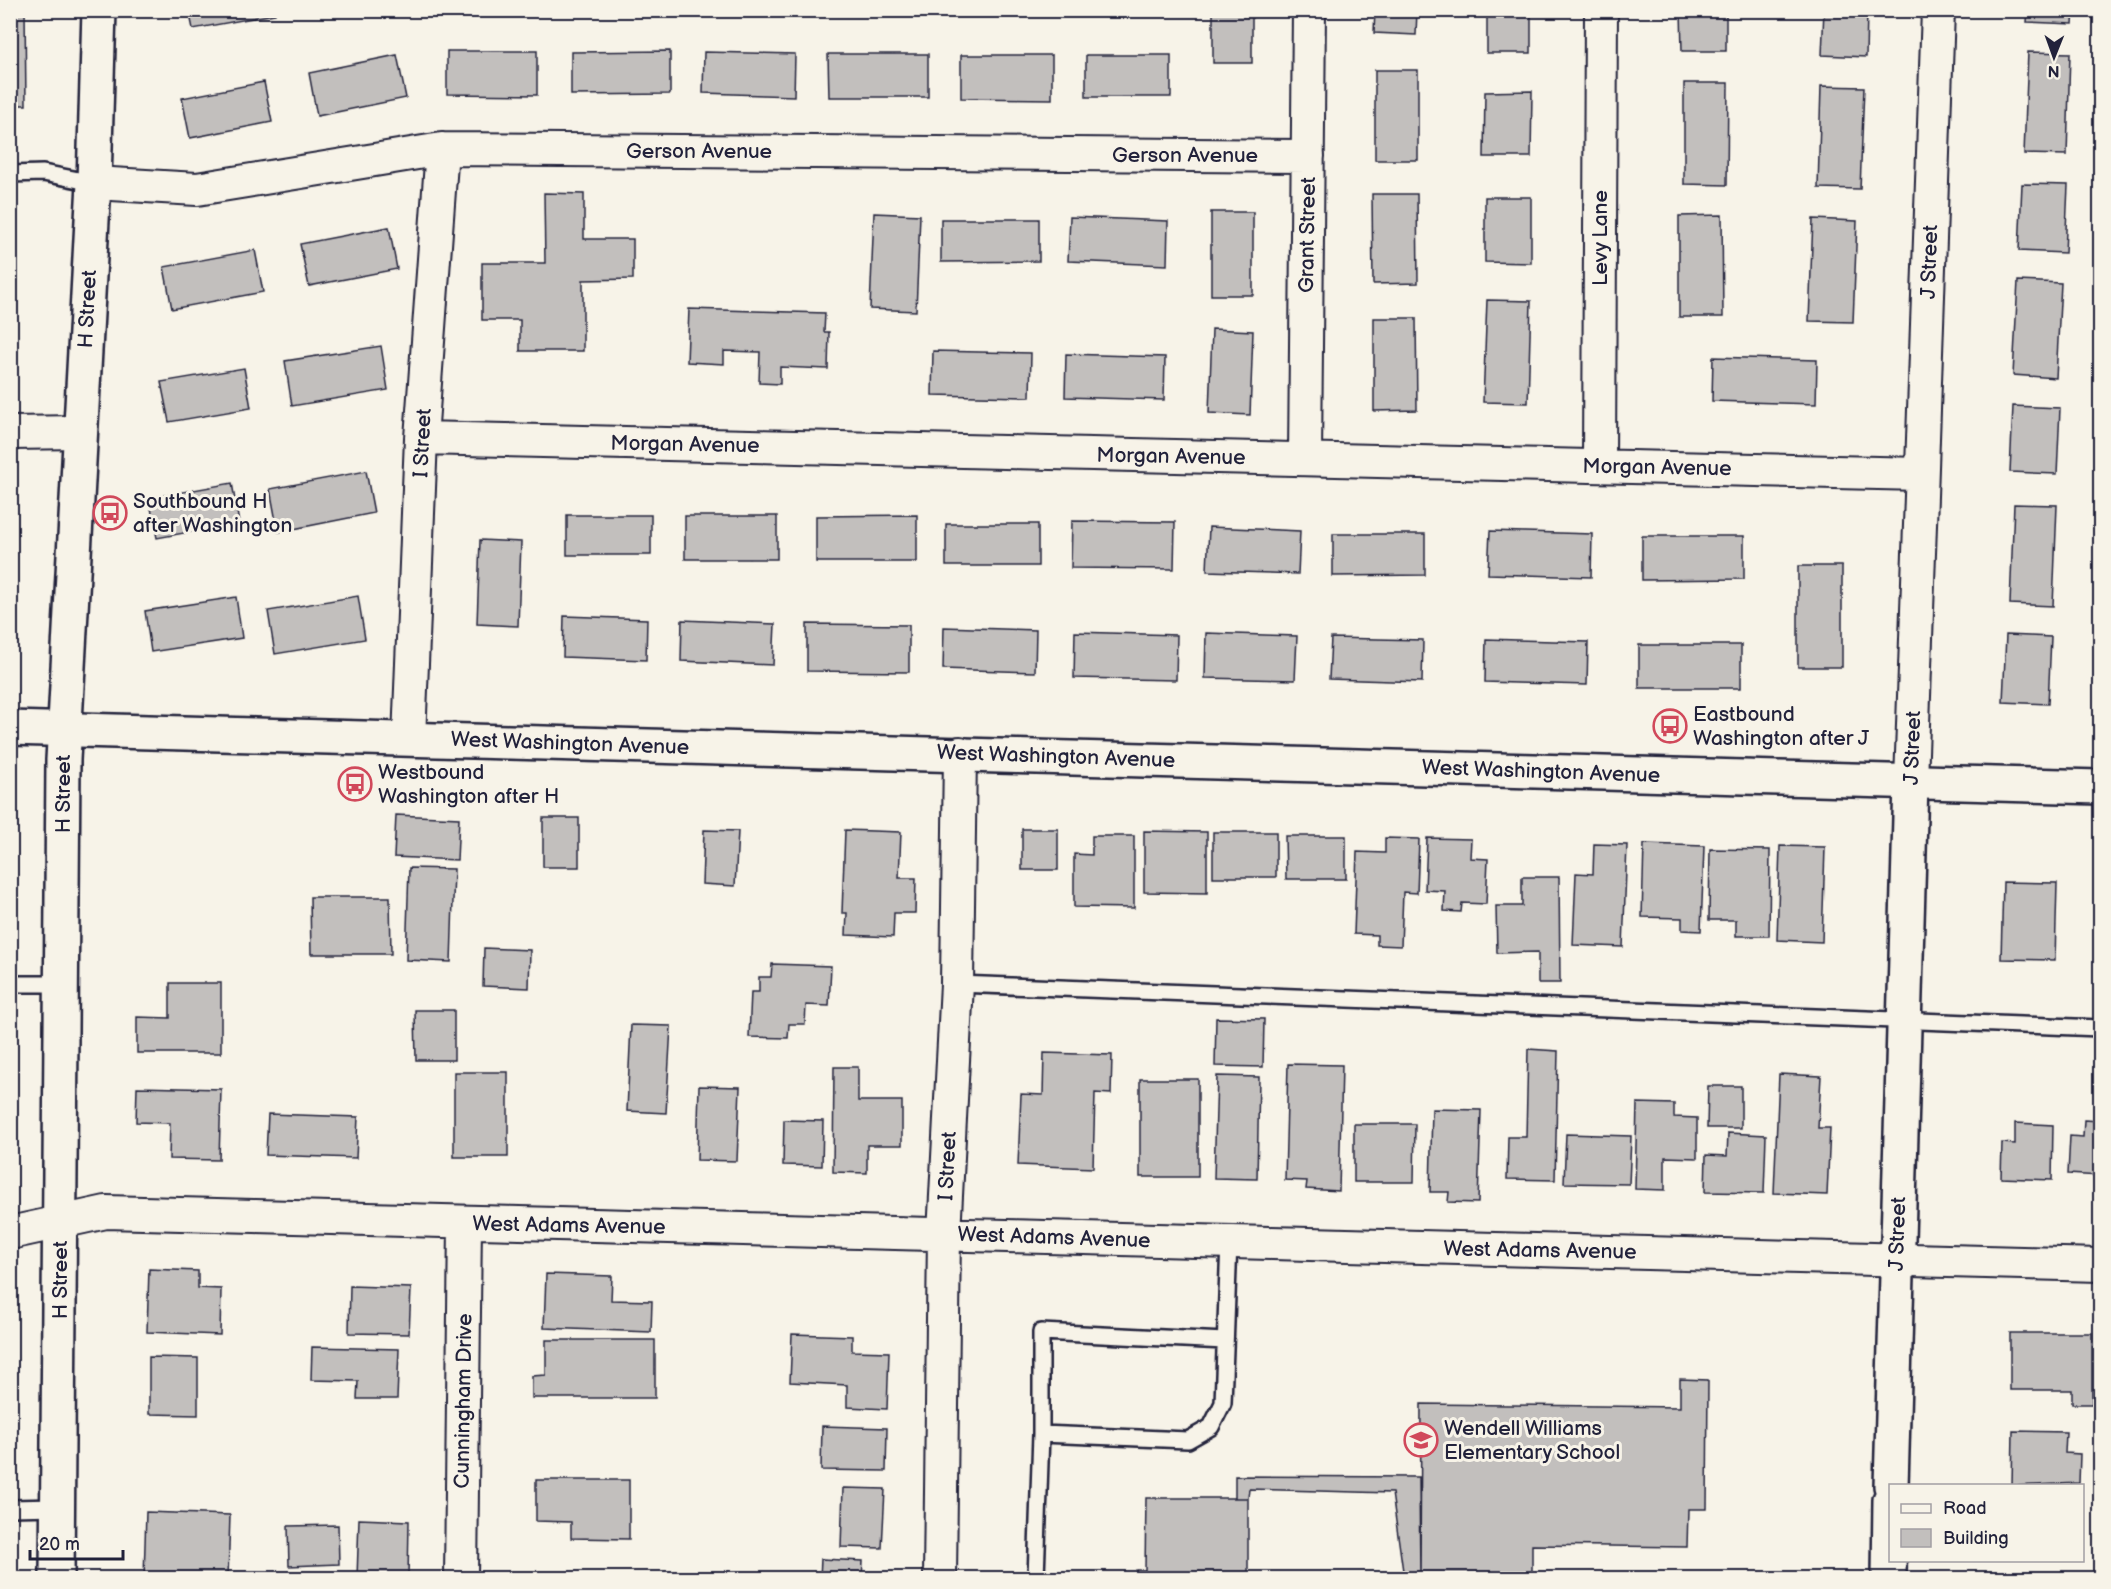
<svg xmlns="http://www.w3.org/2000/svg" width="2111" height="1589" font-family="'Balsamiq Sans',sans-serif">
<rect width="100%" height="100%" fill="#f7f3e8"/>
<filter id="ink" filterUnits="userSpaceOnUse"><feTurbulence type="fractalNoise" baseFrequency=".0167" numOctaves="2"/><feDisplacementMap in="SourceGraphic" scale="12" xChannelSelector="R" yChannelSelector="G"/><feConvolveMatrix kernelMatrix="1 2 1 2 8 2 1 2 1" color-interpolation-filters="sRGB"/></filter>
<g filter="url(#ink)">
<!-- building -->
<path fill="#c2bfbd" stroke="#22223b" stroke-width="1.5" d="M 10,10 L 25,10 L 26,105 L 10,105 Z
M 189,10 L 274,10 L 275,14 L 193,29 Z
M 1213,10 L 1252,10 L 1252,63 L 1213,63 Z
M 1375,10 L 1417,10 L 1416,35 L 1374,33 Z
M 1487,10 L 1531,10 L 1531,53 L 1487,53 Z
M 1681,10 L 1726,10 L 1726,51 L 1682,51 Z
M 1824,10 L 1867,10 L 1866,57 L 1822,55 Z
M 2028,10 L 2074,10 L 2073,24 L 2027,22 Z
M 447,51 L 537,51 L 537,95 L 447,94 Z
M 670,51 L 670,94 L 571,95 L 571,52 Z
M 704,52 L 795,54 L 794,96 L 703,93 Z
M 2028,52 L 2070,53 L 2067,155 L 2024,154 Z
M 828,54 L 928,54 L 928,97 L 829,97 Z
M 397,55 L 406,98 L 317,116 L 309,73 Z
M 961,55 L 1052,55 L 1052,99 L 961,98 Z
M 1086,55 L 1171,55 L 1171,97 L 1086,97 Z
M 1375,70 L 1418,70 L 1418,160 L 1375,160 Z
M 264,82 L 272,122 L 190,138 L 182,98 Z
M 1684,83 L 1728,83 L 1727,185 L 1684,184 Z
M 1821,86 L 1864,87 L 1860,189 L 1818,188 Z
M 1532,91 L 1531,157 L 1484,157 L 1485,92 Z
M 2022,184 L 2068,185 L 2065,253 L 2019,251 Z
M 544,193 L 584,194 L 584,239 L 633,239 L 633,279 L 583,280 L 583,351 L 520,351 L 520,320 L 482,320 L 482,263 L 545,263 Z
M 1372,194 L 1417,194 L 1418,283 L 1373,284 Z
M 1485,197 L 1531,197 L 1531,263 L 1485,262 Z
M 1211,212 L 1253,212 L 1253,295 L 1211,295 Z
M 874,213 L 920,215 L 916,311 L 870,309 Z
M 1722,215 L 1723,317 L 1679,317 L 1679,216 Z
M 1070,217 L 1168,221 L 1167,265 L 1068,261 Z
M 941,219 L 1039,219 L 1039,261 L 941,262 Z
M 1813,219 L 1857,221 L 1853,322 L 1809,321 Z
M 389,227 L 397,269 L 309,286 L 300,244 Z
M 255,250 L 263,292 L 172,309 L 164,267 Z
M 2018,281 L 2061,283 L 2056,378 L 2013,375 Z
M 1487,300 L 1531,301 L 1528,403 L 1483,402 Z
M 689,309 L 825,313 L 824,332 L 829,332 L 828,369 L 780,367 L 780,384 L 759,383 L 760,352 L 724,351 L 724,364 L 687,362 Z
M 1374,318 L 1416,318 L 1417,410 L 1374,411 Z
M 1212,329 L 1253,331 L 1250,415 L 1209,413 Z
M 381,346 L 388,390 L 292,406 L 285,361 Z
M 933,351 L 1031,353 L 1030,397 L 932,395 Z
M 1066,354 L 1165,357 L 1164,400 L 1065,397 Z
M 1713,357 L 1817,360 L 1816,404 L 1712,401 Z
M 244,368 L 251,408 L 169,422 L 161,382 Z
M 2013,406 L 2060,408 L 2057,474 L 2010,472 Z
M 366,471 L 374,513 L 278,532 L 270,489 Z
M 232,483 L 239,523 L 157,538 L 149,498 Z
M 2014,504 L 2057,505 L 2053,606 L 2010,604 Z
M 567,515 L 651,515 L 651,555 L 567,555 Z
M 917,515 L 917,562 L 816,562 L 816,516 Z
M 685,516 L 777,516 L 777,559 L 685,559 Z
M 1072,521 L 1175,522 L 1174,569 L 1071,568 Z
M 946,524 L 1038,524 L 1038,566 L 946,566 Z
M 1209,527 L 1300,531 L 1298,574 L 1207,571 Z
M 1490,531 L 1592,534 L 1591,577 L 1488,574 Z
M 1333,534 L 1425,534 L 1425,575 L 1333,576 Z
M 1642,536 L 1744,536 L 1744,579 L 1642,580 Z
M 480,540 L 521,542 L 518,626 L 477,624 Z
M 1798,566 L 1842,566 L 1842,667 L 1798,667 Z
M 358,596 L 365,639 L 275,654 L 268,611 Z
M 236,597 L 242,638 L 151,652 L 145,611 Z
M 564,616 L 647,619 L 646,660 L 563,657 Z
M 682,620 L 775,624 L 773,665 L 681,661 Z
M 807,624 L 909,625 L 909,672 L 807,671 Z
M 944,627 L 1036,630 L 1035,672 L 943,669 Z
M 1075,632 L 1177,635 L 1176,680 L 1074,678 Z
M 1206,633 L 1297,636 L 1295,680 L 1205,678 Z
M 2006,635 L 2051,637 L 2048,704 L 2003,702 Z
M 1331,638 L 1423,640 L 1422,682 L 1329,679 Z
M 1486,639 L 1588,642 L 1587,685 L 1485,682 Z
M 1639,645 L 1741,645 L 1741,688 L 1639,688 Z
M 396,815 L 459,818 L 457,860 L 394,857 Z
M 543,818 L 579,818 L 579,867 L 543,867 Z
M 1022,829 L 1058,829 L 1058,870 L 1022,870 Z
M 704,830 L 738,831 L 735,886 L 702,884 Z
M 845,830 L 901,832 L 899,878 L 916,878 L 915,913 L 894,913 L 893,937 L 846,935 L 847,913 L 842,913 Z
M 1144,831 L 1207,832 L 1207,893 L 1144,892 Z
M 1213,832 L 1276,832 L 1276,877 L 1213,877 Z
M 1092,836 L 1134,836 L 1134,908 L 1074,907 L 1074,854 L 1092,855 Z
M 1285,836 L 1346,836 L 1346,879 L 1286,879 Z
M 1385,838 L 1419,839 L 1417,893 L 1403,892 L 1401,946 L 1377,945 L 1377,935 L 1354,934 L 1357,852 L 1385,853 Z
M 1427,838 L 1471,839 L 1470,858 L 1488,859 L 1486,904 L 1462,903 L 1461,912 L 1444,911 L 1445,891 L 1425,890 Z
M 1594,844 L 1627,845 L 1623,947 L 1573,945 L 1576,873 L 1593,874 Z
M 1644,844 L 1704,846 L 1701,931 L 1682,930 L 1682,918 L 1642,917 Z
M 1780,846 L 1825,847 L 1822,942 L 1777,940 Z
M 1710,849 L 1770,850 L 1769,936 L 1736,936 L 1736,920 L 1709,920 Z
M 409,868 L 454,869 L 451,962 L 406,960 Z
M 1522,877 L 1559,877 L 1560,983 L 1538,983 L 1538,952 L 1497,953 L 1496,906 L 1522,906 Z
M 2003,882 L 2057,883 L 2055,960 L 2001,959 Z
M 310,897 L 390,897 L 391,954 L 311,954 Z
M 484,948 L 530,950 L 529,988 L 483,986 Z
M 772,964 L 831,966 L 829,1006 L 806,1005 L 805,1024 L 789,1024 L 788,1038 L 749,1037 L 751,992 L 759,992 L 759,977 L 771,977 Z
M 170,983 L 221,983 L 221,1053 L 137,1053 L 137,1017 L 170,1018 Z
M 415,1010 L 454,1010 L 454,1060 L 416,1060 Z
M 1216,1018 L 1264,1019 L 1263,1067 L 1215,1066 Z
M 631,1025 L 671,1026 L 666,1113 L 627,1111 Z
M 1528,1049 L 1558,1051 L 1555,1180 L 1507,1179 L 1508,1137 L 1526,1137 Z
M 1044,1053 L 1112,1055 L 1111,1094 L 1095,1093 L 1093,1168 L 1018,1165 L 1021,1094 L 1043,1095 Z
M 1288,1064 L 1342,1065 L 1339,1191 L 1306,1189 L 1307,1181 L 1285,1180 Z
M 834,1067 L 858,1067 L 858,1101 L 902,1101 L 902,1145 L 867,1145 L 867,1173 L 833,1172 Z
M 454,1072 L 508,1072 L 508,1157 L 454,1157 Z
M 1779,1074 L 1821,1076 L 1818,1128 L 1830,1128 L 1827,1195 L 1774,1193 Z
M 1217,1076 L 1259,1077 L 1257,1179 L 1214,1178 Z
M 1140,1079 L 1198,1079 L 1198,1177 L 1140,1177 Z
M 699,1086 L 740,1087 L 737,1161 L 697,1160 Z
M 1708,1086 L 1741,1086 L 1741,1128 L 1707,1128 Z
M 137,1087 L 221,1089 L 219,1160 L 169,1159 L 170,1123 L 136,1122 Z
M 1637,1103 L 1674,1104 L 1674,1117 L 1697,1118 L 1697,1158 L 1665,1157 L 1665,1190 L 1635,1189 Z
M 1432,1109 L 1481,1110 L 1478,1203 L 1448,1202 L 1449,1192 L 1430,1192 Z
M 268,1114 L 358,1117 L 356,1158 L 266,1155 Z
M 784,1120 L 823,1121 L 822,1166 L 783,1165 Z
M 2084,1120 L 2100,1121 L 2100,1176 L 2068,1174 L 2070,1136 L 2083,1137 Z
M 2015,1123 L 2053,1125 L 2052,1180 L 2001,1178 L 2002,1143 L 2015,1144 Z
M 1354,1124 L 1415,1124 L 1414,1182 L 1354,1182 Z
M 1728,1133 L 1766,1135 L 1764,1193 L 1705,1192 L 1706,1155 L 1727,1156 Z
M 1566,1134 L 1631,1136 L 1629,1184 L 1564,1183 Z
M 149,1269 L 198,1271 L 198,1288 L 221,1289 L 220,1335 L 147,1332 Z
M 546,1274 L 612,1276 L 611,1300 L 652,1301 L 651,1332 L 544,1328 Z
M 350,1286 L 411,1288 L 409,1334 L 349,1333 Z
M 2010,1333 L 2092,1333 L 2092,1404 L 2072,1404 L 2072,1390 L 2010,1390 Z
M 792,1334 L 852,1336 L 852,1351 L 889,1352 L 887,1409 L 847,1407 L 847,1385 L 790,1382 Z
M 546,1340 L 655,1340 L 655,1398 L 532,1398 L 532,1376 L 546,1375 Z
M 312,1347 L 399,1349 L 397,1399 L 357,1399 L 358,1381 L 311,1380 Z
M 149,1357 L 198,1358 L 198,1415 L 149,1414 Z
M 1680,1379 L 1708,1380 L 1707,1509 L 1688,1509 L 1687,1547 L 1532,1545 L 1532,1578 L 1420,1578 L 1421,1404 L 1680,1407 Z
M 822,1426 L 887,1428 L 886,1471 L 821,1470 Z
M 2013,1431 L 2066,1432 L 2065,1453 L 2080,1454 L 2079,1483 L 2012,1486 Z
M 1235,1476 L 1419,1477 L 1420,1578 L 1404,1578 L 1392,1493 L 1249,1489 L 1248,1498 L 1235,1498 Z
M 536,1480 L 629,1480 L 629,1539 L 571,1538 L 571,1522 L 536,1521 Z
M 843,1488 L 885,1489 L 882,1548 L 841,1547 Z
M 1146,1498 L 1248,1498 L 1248,1578 L 1135,1578 L 1136,1570 L 1145,1570 Z
M 146,1512 L 230,1515 L 228,1578 L 144,1578 Z
M 359,1519 L 409,1521 L 408,1578 L 357,1578 Z
M 338,1525 L 339,1564 L 289,1566 L 288,1526 Z
M 821,1559 L 863,1561 L 862,1578 L 820,1578 Z"/>
<g fill="none" stroke-linecap="round" stroke-linejoin="round">
<!-- service casing -->
<g stroke="#22223b" stroke-width="20">
<path id="service" d="M 10,174 L 43,173 L 94,183
M 10,984 L 62,984
M 957,984 L 2100,1028
M 1041,1434 L 1041,1332 L 1225,1341
M 10,1508 L 58,1507
M 1036,1578 L 1041,1434 L 1188,1440 L 1211,1427 L 1223,1403 L 1229,1242"/>
</g>
<!-- minor casing -->
<g stroke="#22223b" stroke-width="36">
<path id="minor" d="M 94,183 L 197,189 L 442,149 L 1308,156
M 10,433 L 80,432
M 421,438 L 1921,474
M 1305,459 L 1309,10
M 1599,466 L 1601,10
M 409,739 L 421,438 L 442,149
M 1911,782 L 1938,10
M 10,1233 L 106,1212 L 2100,1265
M 461,1578 L 465,1223
M 940,1578 L 944,1234 L 957,984 L 960,753"/>
</g>
<!-- tertiary casing -->
<g stroke="#22223b" stroke-width="38">
<path id="tertiary" d="M 1891,1486 L 1911,782
M 57,1578 L 63,760 L 94,183 L 99,10
M 1889,1578 L 1890,1500"/>
</g>
<!-- primary casing -->
<g stroke="#22223b" stroke-width="38">
<path id="primary" d="M 10,728 L 2100,787"/>
</g>
<!-- service -->
<use href="#service" stroke="#f7f3e8" stroke-width="15"/>
<!-- minor -->
<use href="#minor" stroke="#f7f3e8" stroke-width="32"/>
<!-- tertiary -->
<use href="#tertiary" stroke="#f7f3e8" stroke-width="33"/>
<!-- primary -->
<use href="#primary" stroke="#f7f3e8" stroke-width="33"/>
</g>
</g>
<!-- icons -->
<defs>
<g id="bus-ring" transform="scale(1.725)"><circle r="9.5" fill="#f7f3e8" stroke="#d1495b" stroke-width="1.5"/><path d="M-5-6H5V4H4V6H2V4H-2V6H-4V4H-5ZM-3.5-4V0h7V-4ZM-3.5 1.2v1.5H-2V1.2ZM2 1.2v1.5H3.5V1.2Z" fill="#d1495b"/></g>
<g id="school-ring" transform="scale(1.725)"><circle r="9.5" fill="#f7f3e8" stroke="#d1495b" stroke-width="1.5"/><path d="M0-5L7-2L0 1L-7-2ZM-4 1L0 2.5L4 1V4Q0 6-4 4Z" fill="#d1495b"/></g>
</defs>
<g fill-rule="evenodd">
<use href="#bus-ring" x="110" y="513"/>
<use href="#bus-ring" x="1670" y="726"/>
<use href="#bus-ring" x="355" y="784"/>
<use href="#school-ring" x="1421" y="1440"/>
</g>
<g text-anchor="middle" stroke-width="6" stroke-linejoin="round" paint-order="stroke">
<!-- street labels -->
<g font-size="21" fill="#22223b" stroke="#f7f3e8">
<text x="699" y="158">Gerson Avenue</text>
<text x="1185" y="162">Gerson Avenue</text>
<text transform="translate(1307 235) rotate(-89)" y="7">Grant Street</text>
<text transform="translate(1600 238) rotate(-90)" y="7">Levy Lane</text>
<text transform="translate(1929 262) rotate(-88)" y="7">J Street</text>
<text transform="translate(87 309) rotate(-87)" y="7">H Street</text>
<text transform="translate(422 443) rotate(-87)" y="7">I Street</text>
<text transform="translate(685 444) rotate(1)" y="7">Morgan Avenue</text>
<text transform="translate(1171 456) rotate(1)" y="7">Morgan Avenue</text>
<text transform="translate(1657 467) rotate(1)" y="7">Morgan Avenue</text>
<text transform="translate(570 743) rotate(2)" y="7">West Washington Avenue</text>
<text transform="translate(1912 748) rotate(-88)" y="7">J Street</text>
<text transform="translate(1056 756) rotate(2)" y="7">West Washington Avenue</text>
<text transform="translate(1541 771) rotate(2)" y="7">West Washington Avenue</text>
<text transform="translate(63 794) rotate(-90)" y="7">H Street</text>
<text transform="translate(947 1166) rotate(-87)" y="7">I Street</text>
<text transform="translate(569 1225) rotate(1)" y="7">West Adams Avenue</text>
<text transform="translate(1897 1234) rotate(-88)" y="7">J Street</text>
<text transform="translate(1054 1237) rotate(2)" y="7">West Adams Avenue</text>
<text transform="translate(1540 1250) rotate(1)" y="7">West Adams Avenue</text>
<text transform="translate(60 1280) rotate(-90)" y="7">H Street</text>
<text transform="translate(463 1401) rotate(-89)" y="7">Cunningham Drive</text>
</g>
<!-- poi labels -->
<g font-size="21" fill="#22223b" stroke="#f7f3e8" text-anchor="start">
<text x="133" y="508">Southbound H<tspan x="133" dy="24">after Washington</tspan></text>
<text x="1693" y="721">Eastbound<tspan x="1693" dy="24">Washington after J</tspan></text>
<text x="378" y="779">Westbound<tspan x="378" dy="24">Washington after H</tspan></text>
<text x="1444" y="1435">Wendell Williams<tspan x="1444" dy="24">Elementary School</tspan></text>
</g>
</g>
<!-- margin -->
<rect width="2111" height="1589" fill="none" stroke="#f7f3e8" stroke-width="36"/>
<rect x="18" y="18" width="2075" height="1553" fill="none" stroke="#22223b" stroke-width="2" filter="url(#ink)"/>
<!-- legend -->
<rect x="1889" y="1484" width="195" height="78" fill="#f7f3e8" stroke="#a29fa3" stroke-width="1.5"/>
<rect x="1901" y="1504" width="30" height="9" fill="#f7f3e8" stroke="#a29fa3" stroke-width="1.5"/>
<text x="1943" y="1514" font-size="18" fill="#22223b">Road</text>
<rect x="1901" y="1529" width="30" height="18" fill="#c2bfbd" stroke="#a29fa3" stroke-width="1.5"/>
<text x="1943" y="1544" font-size="18" fill="#22223b">Building</text>
<!-- north arrow -->
<g transform="translate(2054 57) rotate(181)" stroke="#f7f3e8" stroke-width="4.5" paint-order="stroke">
<path d="M0-4.5L10 22L0 15L-10 22Z" fill="#22223b"/>
<text y="-9" font-size="16" font-weight="bold" text-anchor="middle" fill="#22223b">N</text>
</g>
<!-- scale -->
<path d="M30 1550v9h93v-9" fill="none" stroke="#22223b" stroke-width="3"/>
<text x="39" y="1550" font-size="18" fill="#22223b" stroke="#f7f3e8" stroke-width="4.5" paint-order="stroke">20 m</text>
</svg>
